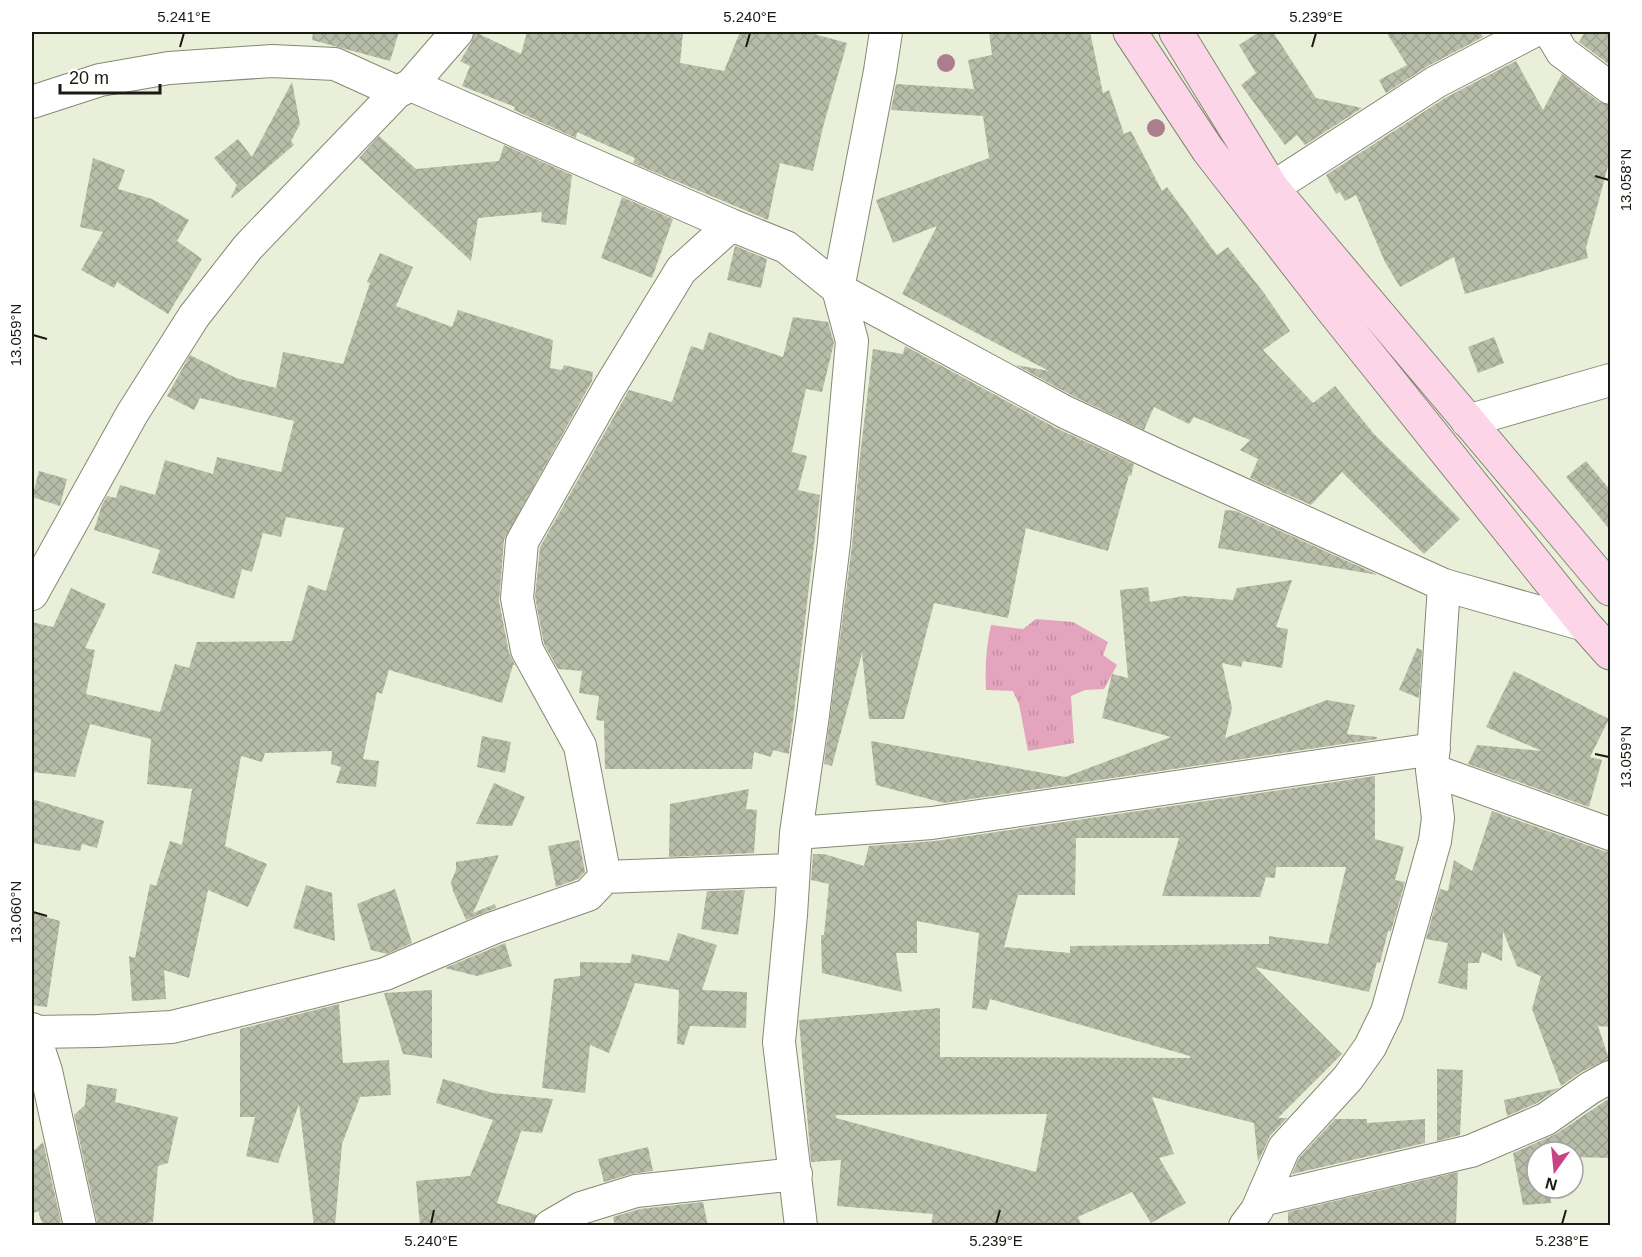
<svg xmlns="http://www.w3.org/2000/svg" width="1642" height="1257" font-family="Arial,sans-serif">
<defs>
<pattern id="park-tufts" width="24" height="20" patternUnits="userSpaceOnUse" patternTransform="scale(1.5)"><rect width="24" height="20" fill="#e4a4bd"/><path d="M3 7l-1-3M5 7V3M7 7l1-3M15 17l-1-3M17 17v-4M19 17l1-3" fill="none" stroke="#c38da2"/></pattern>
<pattern id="building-cross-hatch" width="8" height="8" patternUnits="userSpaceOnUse" patternTransform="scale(1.5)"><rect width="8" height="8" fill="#b7bda8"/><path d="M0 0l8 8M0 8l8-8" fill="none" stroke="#9da290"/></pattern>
</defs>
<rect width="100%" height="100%" fill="#e9efd8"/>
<!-- park -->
<path fill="url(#park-tufts)" d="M 1036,619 L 1073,622 L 1108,642 L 1103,655 L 1117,665 L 1104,689 L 1085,690 L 1071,696 L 1074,743 L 1028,751 L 1019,704 L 1013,691 L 986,690 C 985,667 986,647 991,625 L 1023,629 Z"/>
<!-- building -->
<path fill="url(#building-cross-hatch)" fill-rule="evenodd" d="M 313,32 L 399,32 L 390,61 L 312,40 Z
M 475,32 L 521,54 L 527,32 L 683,32 L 680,63 L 724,71 L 740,32 L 807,32 L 847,43 L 823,127 L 813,171 L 780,163 L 768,220 L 633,163 L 635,158 L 577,132 L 576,138 L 514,110 L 515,107 L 462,86 L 470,66 L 460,61 L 471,43 Z
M 989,32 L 1090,32 L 1103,93 L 1109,90 L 1124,134 L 1131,131 L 1162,191 L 1167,187 L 1217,255 L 1228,247 L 1264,293 L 1290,331 L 1263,350 L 1313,403 L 1335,386 L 1374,434 L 1460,519 L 1424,554 L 1342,472 L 1311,505 L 1250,478 L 1258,459 L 1240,450 L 1250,440 L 1194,417 L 1189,424 L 1154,407 L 1144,430 L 1073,396 L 1016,365 L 1049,371 L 902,294 L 937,226 L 893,243 L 876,200 L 989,158 L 983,116 L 891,110 L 896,84 L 974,89 L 968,60 L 992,55 Z
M 1259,32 L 1273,32 L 1316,98 L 1362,108 L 1305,145 L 1297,135 L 1285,145 L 1241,85 L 1256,73 L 1239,45 Z
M 1386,32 L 1480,32 L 1483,37 L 1428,66 L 1386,93 L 1379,80 L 1407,65 Z
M 1585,32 L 1611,32 L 1611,66 L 1579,42 Z
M 1516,61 L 1543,110 L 1562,74 L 1599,102 L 1611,106 L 1611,155 L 1586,248 L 1588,258 L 1465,294 L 1454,257 L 1400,287 L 1385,262 L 1356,195 L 1345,201 L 1340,192 L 1336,194 L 1326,175 L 1445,98 Z
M 292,82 L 300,124 L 291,141 L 294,145 L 232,198 L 231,197 L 237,185 L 214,158 L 238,139 L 252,157 Z
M 379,136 L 416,169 L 499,161 L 504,145 L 572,175 L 566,225 L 541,222 L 542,212 L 478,218 L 471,261 L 359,158 Z
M 93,158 L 125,170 L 118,189 L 152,199 L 189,220 L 177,241 L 202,259 L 168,314 L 117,282 L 114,288 L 81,270 L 103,232 L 80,227 Z
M 622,197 L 673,219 L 652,278 L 601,258 Z
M 735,246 L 767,259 L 761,288 L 727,280 Z
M 380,253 L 413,267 L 396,306 L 452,327 L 458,310 L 553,340 L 550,368 L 562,370 L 564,365 L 593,372 L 592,381 L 504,540 L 499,601 L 509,653 L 515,665 L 513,665 L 502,703 L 389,670 L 382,694 L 377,692 L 363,759 L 379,761 L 376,787 L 336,783 L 341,767 L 331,764 L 332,751 L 265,753 L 262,762 L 241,756 L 225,846 L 267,864 L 248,907 L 208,890 L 189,978 L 164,970 L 166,999 L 132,1001 L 129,956 L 135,958 L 150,884 L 156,886 L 170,841 L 182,845 L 192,789 L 147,784 L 151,739 L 90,724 L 75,777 L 32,772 L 32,622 L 53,627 L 71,588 L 106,604 L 85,648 L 95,650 L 86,694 L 160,712 L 175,664 L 189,668 L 197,642 L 292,641 L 308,585 L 326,591 L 344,528 L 286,517 L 281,537 L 263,533 L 252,572 L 242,569 L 234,599 L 152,573 L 160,550 L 94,530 L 102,505 L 107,496 L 116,498 L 120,485 L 155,495 L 165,460 L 213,474 L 217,457 L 281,472 L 294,421 L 200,398 L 194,410 L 167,396 L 190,355 L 236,378 L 276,388 L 283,352 L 343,364 L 370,283 L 367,282 Z
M 793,317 L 828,322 L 834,343 L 822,392 L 806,389 L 792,452 L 807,456 L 798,490 L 820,495 L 789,754 L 773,750 L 771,757 L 754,752 L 752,769 L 605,769 L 604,721 L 596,720 L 599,696 L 579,693 L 582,671 L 558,669 L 544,644 L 535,597 L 540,547 L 629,390 L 672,402 L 691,346 L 703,350 L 709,332 L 783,357 Z
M 1494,337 L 1504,363 L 1478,373 L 1468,347 Z
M 905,346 L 1056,428 L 1134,464 L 1131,476 L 1129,475 L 1108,551 L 1026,528 L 1008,618 L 934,603 L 904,719 L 869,719 L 862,653 L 832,766 L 824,764 L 852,545 L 860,456 L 873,349 L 903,354 Z
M 1586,461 L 1611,491 L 1611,531 L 1566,477 Z
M 39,471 L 67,479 L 60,506 L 32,497 Z
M 1225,510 L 1236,511 L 1378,575 L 1218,548 Z
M 1292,580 L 1276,627 L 1288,629 L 1282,668 L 1243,661 L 1241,667 L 1222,663 L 1232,708 L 1225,738 L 1327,700 L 1355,705 L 1347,734 L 1377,737 L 1377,739 L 944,803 L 876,785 L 871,741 L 1065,777 L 1171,737 L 1102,718 L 1112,674 L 1128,678 L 1120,590 L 1148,587 L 1150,602 L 1184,596 L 1233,600 L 1237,588 Z
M 1417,648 L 1422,650 L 1419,698 L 1399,690 Z
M 1514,671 L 1609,719 L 1590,757 L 1602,760 L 1589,807 L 1468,764 L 1477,745 L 1542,751 L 1486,727 Z
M 482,736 L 511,742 L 505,773 L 477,767 Z
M 1375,776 L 1375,839 L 1404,847 L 1395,880 L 1405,882 L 1391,931 L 1388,931 L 1380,963 L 1377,962 L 1369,992 L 1255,967 L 1342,1054 L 1278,1118 L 1287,1118 L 1270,1136 L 1258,1162 L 1254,1123 L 1152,1097 L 1174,1154 L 1159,1158 L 1186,1203 L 1151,1223 L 1132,1192 L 1078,1217 L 1082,1226 L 931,1226 L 933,1214 L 837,1206 L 841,1160 L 811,1162 L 799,1020 L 940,1008 L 940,1057 L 1190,1058 L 1190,1056 L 990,999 L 987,1010 L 972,1008 L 979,933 L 917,921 L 917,953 L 896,953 L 902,992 L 822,973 L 821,935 L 824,935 L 829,884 L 811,880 L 813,854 L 824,854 L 864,866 L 869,846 L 935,841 ZM 1076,838 L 1179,838 L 1162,896 L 1260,897 L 1266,877 L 1275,878 L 1276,867 L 1346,867 L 1328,944 L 1269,936 L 1269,944 L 1070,946 L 1070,953 L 1004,947 L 1018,895 L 1075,895 ZM 1047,1114 L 1036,1172 L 836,1118 L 836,1115 Z
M 494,783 L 525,797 L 512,826 L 476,824 Z
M 749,789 L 746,809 L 757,810 L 754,853 L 669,857 L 670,804 Z
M 32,799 L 104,821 L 97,848 L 82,844 L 80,851 L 32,843 Z
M 1492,811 L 1604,851 L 1611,852 L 1611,1027 L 1598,1026 L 1609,1059 L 1581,1072 L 1561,1086 L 1532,1009 L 1541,976 L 1517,966 L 1503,931 L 1502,961 L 1482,952 L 1479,963 L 1468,963 L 1467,990 L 1438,983 L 1448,943 L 1426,939 L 1440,889 L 1448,891 L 1454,860 L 1472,871 Z
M 579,840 L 585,872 L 578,879 L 556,887 L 548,846 Z
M 499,855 L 473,913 L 495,904 L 496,908 L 466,920 L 453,891 L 451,882 L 456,870 L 456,862 Z
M 306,885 L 332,893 L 335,941 L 293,928 Z
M 395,889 L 412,943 L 387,954 L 371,950 L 357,904 Z
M 745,890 L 738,935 L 701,929 L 707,891 Z
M 32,913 L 60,921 L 47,1007 L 32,1005 Z
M 678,933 L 717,945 L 702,990 L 747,992 L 746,1028 L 690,1026 L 684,1045 L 677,1044 L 679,990 L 635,983 L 609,1053 L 590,1045 L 585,1093 L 542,1088 L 554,979 L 580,976 L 580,962 L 630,963 L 632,954 L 669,961 Z
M 505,943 L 512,966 L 477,976 L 445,968 Z
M 432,990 L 432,1058 L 403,1054 L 384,993 Z
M 339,1004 L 343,1063 L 389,1060 L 391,1095 L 360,1097 L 342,1144 L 335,1226 L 314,1226 L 299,1104 L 278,1163 L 246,1156 L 255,1117 L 240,1117 L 240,1029 Z
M 1437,1069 L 1463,1070 L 1460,1135 L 1437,1141 Z
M 443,1079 L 493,1093 L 553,1099 L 542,1133 L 521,1131 L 497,1203 L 537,1215 L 532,1226 L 420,1226 L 416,1181 L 470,1176 L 493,1120 L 436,1103 Z
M 87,1084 L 117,1089 L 115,1102 L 178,1117 L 168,1163 L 158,1166 L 153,1222 L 131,1226 L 98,1226 L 74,1115 L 85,1105 Z
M 1559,1088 L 1537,1103 L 1507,1116 L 1504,1100 Z
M 1611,1097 L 1611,1158 L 1573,1157 L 1573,1152 L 1537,1152 L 1537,1188 L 1550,1188 L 1551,1203 L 1523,1205 L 1513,1153 L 1556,1134 Z
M 1335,1119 L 1367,1119 L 1367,1123 L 1425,1119 L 1425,1143 L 1292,1174 L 1299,1158 Z
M 43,1142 L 61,1222 L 51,1226 L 43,1226 L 38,1211 L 32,1214 L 32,1152 Z
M 648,1147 L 653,1171 L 631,1174 L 604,1182 L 598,1159 Z
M 1458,1172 L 1456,1226 L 1288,1226 L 1288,1212 Z
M 703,1202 L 708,1226 L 615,1226 L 613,1217 L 640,1209 Z"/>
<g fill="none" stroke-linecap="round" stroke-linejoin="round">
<!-- minor casing -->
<g stroke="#848974" stroke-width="34">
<path id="minor" d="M 1550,32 L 1562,52 L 1610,88
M 411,85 L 731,225 L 786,247 L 838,289 L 1065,412 L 1169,461 L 1444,585 L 1585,625
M 32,102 L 100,80 L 169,68 L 272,61 L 335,64 L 397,92
M 1272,188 L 1436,82 L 1532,32
M 1467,421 L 1610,380
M 32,594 L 132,414 L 194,316 L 248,247 L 397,92 L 411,85 L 457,32
M 1432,770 L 1610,834
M 796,833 L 932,823 L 1434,749
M 605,877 L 580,746 L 527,650 L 517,598 L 522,542 L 609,388 L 681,270 L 731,225
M 32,1029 L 46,1071 L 80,1226
M 33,1032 L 98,1031 L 172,1027 L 385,974 L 493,928 L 588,895 L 605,877 L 792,870
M 1262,1200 L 1471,1151 L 1546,1119 L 1590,1088 L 1610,1077
M 550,1226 L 581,1208 L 636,1191 L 796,1174
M 801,1226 L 779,1042 L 791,915 L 796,833 L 813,715 L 834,543 L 852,341 L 838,289 L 880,71 L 886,32
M 1245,1226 L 1257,1210 L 1284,1148 L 1348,1078 L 1370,1047 L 1387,1012 L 1435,841 L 1438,818 L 1432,770 L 1444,585"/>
</g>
<!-- secondary casing -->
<g stroke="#848974" stroke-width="35">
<path id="secondary" d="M 1130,32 L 1208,150 L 1331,308 L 1585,625 L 1610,653
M 1176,32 L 1272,188 L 1610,589"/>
</g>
<!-- minor -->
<use href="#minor" stroke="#fff" stroke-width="32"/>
<!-- secondary -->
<use href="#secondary" stroke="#fdd5e8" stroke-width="33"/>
</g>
<!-- trees -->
<g fill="#ac7d8c">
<circle cx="946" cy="63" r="9"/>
<circle cx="1156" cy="128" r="9"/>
</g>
<!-- ticks -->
<path fill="none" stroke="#191b13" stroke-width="2" d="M 180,47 L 184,33M 746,47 L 750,33M 1312,47 L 1316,33M 1595,176 L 1609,180M 33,335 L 47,339M 1595,754 L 1609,757M 33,912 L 47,916M 431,1224 L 434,1210M 996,1224 L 1000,1210M 1562,1224 L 1566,1210"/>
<!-- border -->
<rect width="1642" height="1257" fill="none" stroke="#ffffff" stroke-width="66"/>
<!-- north arrow -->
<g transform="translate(1555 1170) rotate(195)"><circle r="28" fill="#ffffff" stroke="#a3a4a1" stroke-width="1.5"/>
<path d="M0-4.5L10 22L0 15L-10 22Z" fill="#c84284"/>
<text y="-9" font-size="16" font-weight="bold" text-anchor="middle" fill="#191b13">N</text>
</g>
<!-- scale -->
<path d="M60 84v9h100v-9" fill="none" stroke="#191b13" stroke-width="3"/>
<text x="69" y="84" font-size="18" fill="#191b13" stroke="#ffffff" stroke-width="4.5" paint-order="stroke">20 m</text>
<rect x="33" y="33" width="1576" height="1191" fill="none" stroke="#191b13" stroke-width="2"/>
<g font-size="15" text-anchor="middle" fill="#191b13">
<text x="184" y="22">5.241°E</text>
<text x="750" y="22">5.240°E</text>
<text x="1316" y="22">5.239°E</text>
<text transform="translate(1626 180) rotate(-90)" y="5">13.058°N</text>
<text transform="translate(16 335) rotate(-90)" y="5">13.059°N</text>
<text transform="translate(1626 757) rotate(-90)" y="5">13.059°N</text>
<text transform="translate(16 912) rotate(-90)" y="5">13.060°N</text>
<text x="431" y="1246">5.240°E</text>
<text x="996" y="1246">5.239°E</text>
<text x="1562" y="1246">5.238°E</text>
</g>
</svg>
